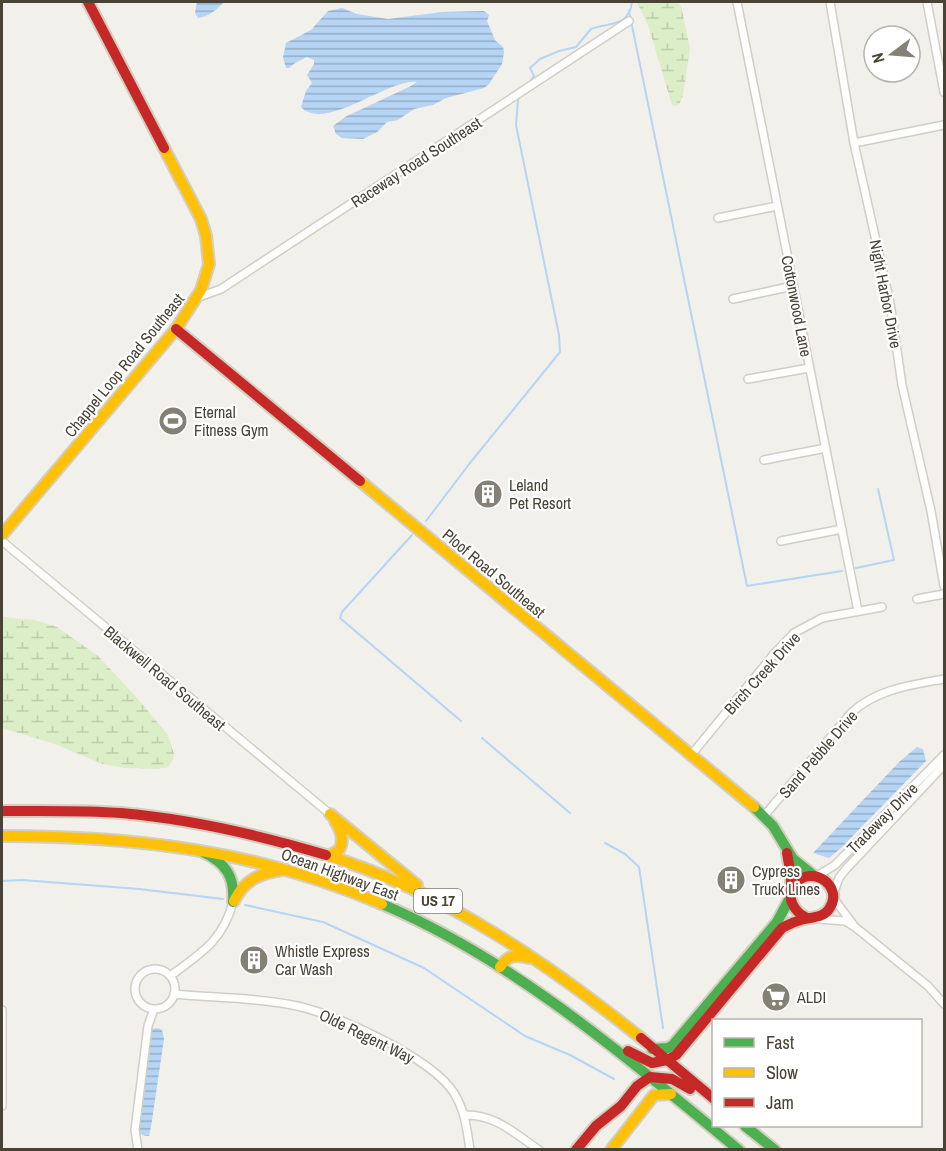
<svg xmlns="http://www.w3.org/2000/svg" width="946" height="1151" font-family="'Archivo Narrow',sans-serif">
<defs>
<pattern id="wetland-marsh" width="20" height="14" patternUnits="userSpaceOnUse" patternTransform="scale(1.5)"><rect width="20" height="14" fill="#dbeec7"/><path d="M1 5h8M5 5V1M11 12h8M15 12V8" fill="none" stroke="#bdcdac"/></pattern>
<pattern id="water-rules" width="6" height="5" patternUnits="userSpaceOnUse" patternTransform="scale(1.5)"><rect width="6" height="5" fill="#b6d4f4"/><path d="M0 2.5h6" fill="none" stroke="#96aec6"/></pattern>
</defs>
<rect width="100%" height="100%" fill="#f2f0ea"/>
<!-- wetland -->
<path fill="url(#wetland-marsh)" d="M 637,2 L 677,2 L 681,6 L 690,49 L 683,95 L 679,105 L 676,106 L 672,105 L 648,25 Z
M 2,617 L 35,620 L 57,627 L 98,656 L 139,700 L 168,735 L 174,754 L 173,760 L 168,767 L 158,769 L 125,768 L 103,764 L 52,743 L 2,728 Z"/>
<!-- water -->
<path fill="url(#water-rules)" d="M 197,2 L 224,2 C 217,9 209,17 198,18 L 195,13 Z
M 342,8 L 357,14 L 388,19 L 442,12 L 484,11 L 489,15 L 487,21 L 490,28 L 495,40 L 503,47 L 504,52 L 502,64 L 489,84 L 484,88 L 446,98 L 433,105 L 414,109 L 398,120 L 387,122 L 377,132 L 363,139 L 342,138 L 336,134 L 333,126 L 345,117 L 411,86 L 417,82 C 390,77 325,133 301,107 L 306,91 L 312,83 L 307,75 L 314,64 L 314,60 L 307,57 L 295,63 L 289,68 L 286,68 L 283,57 L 286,43 L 311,30 L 328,11 Z
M 917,747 L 923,749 L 926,761 L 841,848 L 829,858 L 813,853 L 899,762 Z
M 158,1028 L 162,1030 L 164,1039 L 151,1127 L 149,1136 C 142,1136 140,1134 137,1128 L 150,1050 L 149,1033 L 151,1029 Z"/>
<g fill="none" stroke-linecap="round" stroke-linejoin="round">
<!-- stream -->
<path stroke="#b6d4f4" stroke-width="2" d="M 629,11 L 747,586 L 842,571
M 530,82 L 534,76 L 530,68 L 540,59 L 559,51 L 576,47 L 591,29 C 608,22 629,28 632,2
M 426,521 L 470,463 L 560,352 L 559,335 L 516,125 L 518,100
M 412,535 L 342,612 L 340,618 L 461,721
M 856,568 L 894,560 L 878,489
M 482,738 L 570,813
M 605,843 L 625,854 L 639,867 L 663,1028
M 2,881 L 22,880 L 139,889 L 223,899
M 245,905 L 323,922 L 424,968 L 525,1036 L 570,1055 L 614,1079"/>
<!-- street casing -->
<g stroke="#d0cec7" stroke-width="10">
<path id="street" d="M 737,2 L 858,611
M 830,2 L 854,143 L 890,303 L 902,385 L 931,511 L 944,586
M 927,2 L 944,92
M 854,143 L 944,125
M 718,218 L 777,206
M 199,297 L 221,289 L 629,21
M 733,299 L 793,286
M 748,379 L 809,368
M 764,460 L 826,448
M 2,541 L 330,814
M 781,541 L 842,529
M 917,599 L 944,594
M 692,754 L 774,654 L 794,633 L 822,618 L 882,607
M 764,816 L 851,713 C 877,689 911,685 944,679
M 817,876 L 835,865 L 944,755
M 834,892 L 839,878 L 846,869 L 944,765
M 819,919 L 845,921 L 855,927 L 834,899
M 855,927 L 928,986 L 944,1004
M135 989a20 20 0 1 1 40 0a20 20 0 1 1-40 0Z
M 170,976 C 200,954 223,941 233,902
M 174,994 C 213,998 254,997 292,1005 C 333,1012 432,1058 454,1093 C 465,1111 467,1129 470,1150
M 2,1010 L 2,1106
M 464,1115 C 495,1114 514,1133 539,1150
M 138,1150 L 135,1130 L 148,1026 L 154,1009"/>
</g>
<!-- fast casing -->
<g stroke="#d2cec0" stroke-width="14">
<path id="fast" d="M 754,807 L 773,826 L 793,859 L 813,875
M 203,852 C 226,863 235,877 233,902
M 382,904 C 516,961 628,1059 739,1150
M 652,1049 L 668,1048 L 673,1045 L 777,922 L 790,898
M 745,1126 L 775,1150"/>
</g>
<!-- slow casing -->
<g stroke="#d2cec0" stroke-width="14">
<path id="slow" d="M 360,481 L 754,807
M 2,535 L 176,329 L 201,290 L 209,264 L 206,236 L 201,219 L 164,148
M 330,814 L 417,885
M 2,836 C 134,836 260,851 382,904
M 326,855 C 444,892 546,962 641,1038
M 329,856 L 339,850 C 345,840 341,830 335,821
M 234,901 C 244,880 260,873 283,870
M 500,967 C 508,955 516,954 529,958
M 611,1150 L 654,1095 L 671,1094"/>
</g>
<!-- jam casing -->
<g stroke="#d2cec0" stroke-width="14">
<path id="jam" d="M 88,2 L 164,148
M 176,329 L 360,481
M 2,811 C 42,811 81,810 121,813 C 191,819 259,835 326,855
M 787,853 L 791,876 L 791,891
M 641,1038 L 714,1099
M 628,1051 L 652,1063 L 667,1060
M 667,1060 L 676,1055 L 782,928 C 789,924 796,921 804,919 C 813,917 823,918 829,909 C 845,887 812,863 795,884 C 785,897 794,912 807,918
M 650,1077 L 672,1079 L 690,1089
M 576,1150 L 596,1126 L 621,1106 L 637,1086 L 650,1077"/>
</g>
<!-- street -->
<use href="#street" stroke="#fdfdfc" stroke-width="7"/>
<!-- fast -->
<use href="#fast" stroke="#4caf50" stroke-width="10"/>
<!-- slow -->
<use href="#slow" stroke="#ffc107" stroke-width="10"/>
<!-- jam -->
<use href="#jam" stroke="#c62828" stroke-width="10"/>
</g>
<!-- icons -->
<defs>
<g id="stadium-disc" transform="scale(1.5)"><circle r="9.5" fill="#848074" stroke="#fff"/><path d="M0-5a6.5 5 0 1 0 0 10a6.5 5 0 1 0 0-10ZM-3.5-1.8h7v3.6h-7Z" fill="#fff"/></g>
<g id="building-disc" transform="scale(1.5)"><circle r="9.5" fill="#848074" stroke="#fff"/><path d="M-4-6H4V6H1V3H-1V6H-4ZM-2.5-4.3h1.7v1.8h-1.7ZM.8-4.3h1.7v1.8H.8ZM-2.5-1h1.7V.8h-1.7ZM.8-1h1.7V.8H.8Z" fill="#fff"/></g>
<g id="supermarket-disc" transform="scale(1.5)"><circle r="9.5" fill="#848074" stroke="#fff"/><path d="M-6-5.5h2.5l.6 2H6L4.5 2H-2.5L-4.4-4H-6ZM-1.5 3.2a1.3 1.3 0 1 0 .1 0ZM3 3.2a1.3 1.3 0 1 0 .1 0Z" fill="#fff"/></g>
</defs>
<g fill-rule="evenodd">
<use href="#stadium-disc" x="173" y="421"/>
<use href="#building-disc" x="488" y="494"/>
<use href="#building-disc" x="731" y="880"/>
<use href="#building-disc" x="254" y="960"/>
<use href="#supermarket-disc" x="776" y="997"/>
</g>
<g text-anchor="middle" stroke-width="4.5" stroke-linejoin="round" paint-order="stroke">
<!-- shield labels -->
<rect fill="#fff" stroke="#807b72" stroke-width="1.5" x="414" y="889" width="48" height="24" rx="4.5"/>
<g font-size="15" font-weight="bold" fill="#494335">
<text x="438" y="906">US 17</text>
</g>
<!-- street labels -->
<g font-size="16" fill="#494335" stroke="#fff">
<text transform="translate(416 162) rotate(-33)" y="6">Raceway Road Southeast</text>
<text transform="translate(886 294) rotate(79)" y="6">Night Harbor Drive</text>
<text transform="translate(797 306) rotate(79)" y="6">Cottonwood Lane</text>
<text transform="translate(124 365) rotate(-51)" y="6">Chappel Loop Road Southeast</text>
<text transform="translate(494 573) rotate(40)" y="6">Ploof Road Southeast</text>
<text transform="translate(762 673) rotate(-48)" y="6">Birch Creek Drive</text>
<text transform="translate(165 678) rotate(40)" y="6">Blackwell Road Southeast</text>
<text transform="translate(818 754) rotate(-49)" y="6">Sand Pebble Drive</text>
<text transform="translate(882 818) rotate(-45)" y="6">Tradeway Drive</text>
<text transform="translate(340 874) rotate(20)" y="6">Ocean Highway East</text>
<text transform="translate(367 1036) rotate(26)" y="6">Olde Regent Way</text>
</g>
<!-- poi labels -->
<g font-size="16" fill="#494335" stroke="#fff" text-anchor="start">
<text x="194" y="418">Eternal<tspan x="194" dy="18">Fitness Gym</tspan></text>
<text x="509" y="491">Leland<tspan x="509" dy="18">Pet Resort</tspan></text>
<text x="752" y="877">Cypress<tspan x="752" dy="18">Truck Lines</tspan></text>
<text x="275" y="957">Whistle Express<tspan x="275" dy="18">Car Wash</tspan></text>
<text x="797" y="1003">ALDI</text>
</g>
</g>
<!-- border -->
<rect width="946" height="1151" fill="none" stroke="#494335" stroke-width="6"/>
<!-- legend -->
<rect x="712" y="1019" width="210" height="108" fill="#ffffff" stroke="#b6b4ae" stroke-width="1.5"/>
<rect x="724" y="1038" width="30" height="9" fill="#4caf50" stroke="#b6b4ae" stroke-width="1.5"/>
<text x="766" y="1049" font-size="18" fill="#494335">Fast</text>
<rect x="724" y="1068" width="30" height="9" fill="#ffc107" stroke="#b6b4ae" stroke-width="1.5"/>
<text x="766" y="1079" font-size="18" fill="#494335">Slow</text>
<rect x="724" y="1098" width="30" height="9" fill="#c62828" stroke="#b6b4ae" stroke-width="1.5"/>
<text x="766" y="1109" font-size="18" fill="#494335">Jam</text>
<!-- north arrow -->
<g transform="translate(892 54) rotate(254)"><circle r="28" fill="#ffffff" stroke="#b6b4ae" stroke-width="1.5"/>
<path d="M0-4.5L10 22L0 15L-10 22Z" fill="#848074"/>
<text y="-9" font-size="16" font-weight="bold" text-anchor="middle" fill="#494335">N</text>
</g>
</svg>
